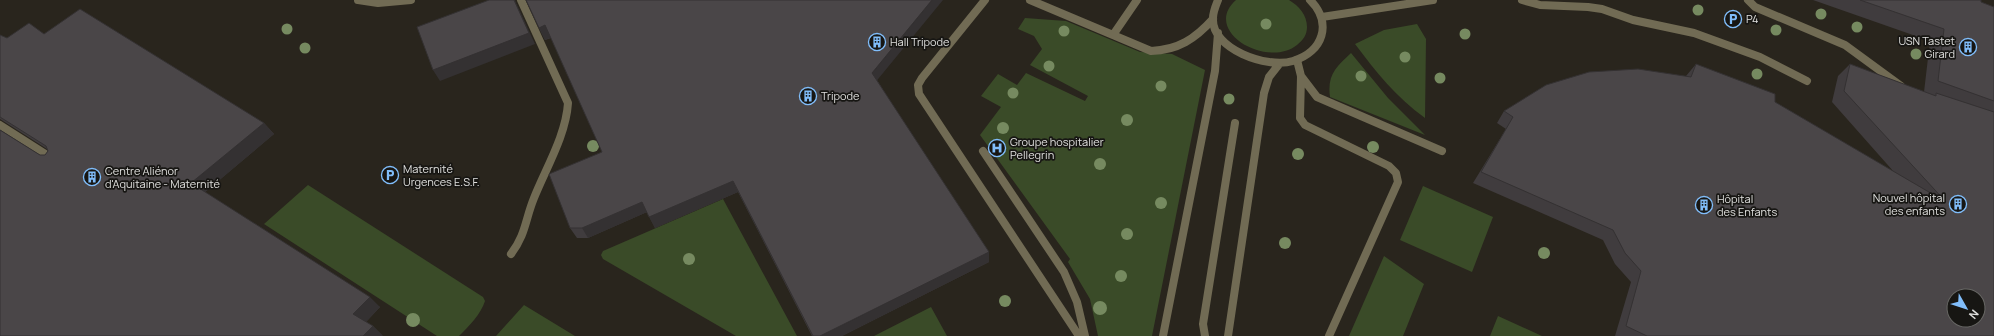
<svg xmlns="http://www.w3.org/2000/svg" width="1994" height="336" font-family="Manrope,sans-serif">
<rect width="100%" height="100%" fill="#201f1d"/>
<!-- built -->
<path fill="#29251d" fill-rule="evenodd" d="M 0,0 L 1994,0 L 1994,336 L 0,336 ZM 1954,296 L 1978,296 L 1978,320 L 1954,320 Z"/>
<!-- green -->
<path fill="#3a4b28" d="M 1236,0 L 1289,0 C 1299,6 1307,15 1307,27 C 1307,35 1303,40 1297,45 C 1267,69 1201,31 1236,0 Z
M 1025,18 L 1066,21 L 1140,52 L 1172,54 L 1205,70 L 1152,336 L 1098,336 L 1090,299 L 1068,262 L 1070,259 L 980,135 L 1001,107 L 981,96 L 998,74 L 1017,85 L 1026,73 L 1085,101 L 1088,96 L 1030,65 L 1042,49 L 1034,36 L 1018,29 Z
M 1417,24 L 1426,39 L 1425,118 C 1396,97 1376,72 1355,44 L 1384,30 Z
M 1351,53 L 1388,98 L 1425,135 L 1330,97 C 1327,75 1336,67 1351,53 Z
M 308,185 L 483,297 L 485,301 C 481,314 469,326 459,336 L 437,336 L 264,224 Z
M 1423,186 L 1493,217 L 1472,272 L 1400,240 Z
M 723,199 L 797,336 L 736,336 L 603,259 L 601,255 L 603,251 Z
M 1384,256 L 1424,284 L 1403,336 L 1349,336 Z
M 524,305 L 575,336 L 496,336 Z
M 931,307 L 947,336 L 874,336 Z
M 1498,316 L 1542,336 L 1490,336 Z"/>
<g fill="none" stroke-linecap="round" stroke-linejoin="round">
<!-- service -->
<path stroke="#716b54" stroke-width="8" d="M 358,0 L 378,3 L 411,0
M 985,0 L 922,78 L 918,85 L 919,94 L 1079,336
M 1030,0 L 1151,51 C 1178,50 1195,39 1213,19
M 1522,0 L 1540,5 L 1588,7 L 1602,9 L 1633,20 L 1694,33 L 1760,57 L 1807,81
M 1748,0 L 1755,7 L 1845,45 L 1901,86
M 1322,17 L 1433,0
M 1113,35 L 1137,0
M 1297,60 L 1301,76 L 1300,118 L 1305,125 L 1389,166 L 1396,173 L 1398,182 L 1329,336
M 1301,76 L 1317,97 L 1442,151
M 0,125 L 55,160
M 983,151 L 1064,272 L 1077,302 L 1085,336
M 511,254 C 526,234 525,220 534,198 C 546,168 566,135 568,103 L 521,0
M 1205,336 L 1203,324 L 1235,123"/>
<!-- minor -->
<path stroke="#716b54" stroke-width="8" d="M 1218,0 C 1216,5 1213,12 1213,18 C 1211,49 1267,69 1293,61 C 1323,52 1333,23 1310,0
M 1163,336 L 1215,71 L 1218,33
M 1228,336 L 1264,93 L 1269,77 L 1280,63"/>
</g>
<!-- trees -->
<g fill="#768a60">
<circle cx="1698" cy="10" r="5.5"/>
<circle cx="1821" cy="14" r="5.5"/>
<circle cx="1266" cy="24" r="5.5"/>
<circle cx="1857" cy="27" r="5.5"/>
<circle cx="287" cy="29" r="5.5"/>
<circle cx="1776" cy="30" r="5.5"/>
<circle cx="1064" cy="31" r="5.5"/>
<circle cx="1465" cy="34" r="5.5"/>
<circle cx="305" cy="48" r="5.5"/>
<circle cx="1916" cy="54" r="5.5"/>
<circle cx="1405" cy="57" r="5.5"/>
<circle cx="1049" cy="66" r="5.5"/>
<circle cx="1757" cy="74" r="5.5"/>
<circle cx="1361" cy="76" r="5.5"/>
<circle cx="1440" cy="78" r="5.5"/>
<circle cx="1161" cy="86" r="5.5"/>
<circle cx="1013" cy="93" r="5.5"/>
<circle cx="1229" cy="99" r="5.5"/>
<circle cx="1127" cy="120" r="6"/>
<circle cx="1003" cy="128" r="6"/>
<circle cx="593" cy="146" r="6"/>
<circle cx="1373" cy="147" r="6"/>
<circle cx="1298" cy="154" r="6"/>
<circle cx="1100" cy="164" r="6"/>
<circle cx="1161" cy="203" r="6"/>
<circle cx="1127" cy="234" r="6"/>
<circle cx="1285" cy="243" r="6"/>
<circle cx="1544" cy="253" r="6"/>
<circle cx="689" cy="259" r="6"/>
<circle cx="1121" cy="276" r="6"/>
<circle cx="1005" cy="301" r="6"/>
<circle cx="1100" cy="308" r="7"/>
<circle cx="413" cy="320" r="7"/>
</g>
<!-- wall -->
<path fill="#403c3e" d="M 1813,0 L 1981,0 L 1981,2 L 1994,7 L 1994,336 L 1615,336 L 1631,282 L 1615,264 L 1603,240 L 1473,183 L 1506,129 L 1497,123 L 1504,111 L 1686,76 L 1696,64 L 1775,102 L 1894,172 L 1832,102 L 1838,76 L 1850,64 L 1924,92 L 1930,41 Z
M 539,28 L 877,80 L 989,262 L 842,336 L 812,336 L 738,192 L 655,228 L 647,212 L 588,238 L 577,238 L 570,228 L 602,152 L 551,38 L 545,40 Z
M 44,34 L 264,123 L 274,134 L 205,192 L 380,307 L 366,322 L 373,326 L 383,336 L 40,155 L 45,155 L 48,151 L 47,149 L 0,119 L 0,35 L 7,38 Z"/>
<!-- shaded-wall -->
<path fill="#343132" d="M 514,0 L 515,0 L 516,3 L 535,44 L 440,81 L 433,70 Z
M 932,0 L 943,0 L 874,84 L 872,73 Z
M 545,25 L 552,37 L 545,40 L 539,28 Z
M 264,123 L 274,134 L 203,194 L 191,183 Z
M 733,181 L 738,192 L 655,228 L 649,217 Z
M 642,202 L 647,212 L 588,238 L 582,228 Z
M 989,252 L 989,262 L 842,336 L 820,336 Z
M 370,297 L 380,307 L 364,324 L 353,314 Z
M 373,326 L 383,336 L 363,336 Z"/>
<!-- building -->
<path fill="#4a4648" stroke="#343132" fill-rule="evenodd" d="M 489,0 L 514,0 L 529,33 L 433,70 L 417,27 Z
M 526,0 L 932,0 L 872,73 L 989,252 L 820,336 L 813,336 L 733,181 L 649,217 L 642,202 L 582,228 L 570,228 L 549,174 L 602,152 L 545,25 L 539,28 Z
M 1860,0 L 1981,0 L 1981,2 L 1994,7 L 1994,101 L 1938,81 L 1944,29 Z
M 80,9 L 264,123 L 191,183 L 370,297 L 353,314 L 373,326 L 363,336 L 0,336 L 0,130 L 40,155 L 45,155 L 48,151 L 46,146 L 0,117 L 0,35 L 7,38 L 29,23 L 44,34 Z
M 1696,64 L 1775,94 L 1775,102 L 1946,202 L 1844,91 L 1850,64 L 1936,96 L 1936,93 L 1994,112 L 1994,336 L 1647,336 L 1626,326 L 1641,271 L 1625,253 L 1613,230 L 1481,172 L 1513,117 L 1504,111 L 1546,85 L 1589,72 L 1638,69 L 1691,77 ZM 1954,296 L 1978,296 L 1978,320 L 1954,320 Z"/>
<!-- icons -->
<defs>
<g id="parking-ring" transform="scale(0.9)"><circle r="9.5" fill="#171613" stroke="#80bdfa" stroke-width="1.5"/><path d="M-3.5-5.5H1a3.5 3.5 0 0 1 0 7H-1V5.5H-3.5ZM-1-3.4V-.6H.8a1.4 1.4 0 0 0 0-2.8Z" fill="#80bdfa"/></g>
<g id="building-ring" transform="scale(0.9)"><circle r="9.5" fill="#171613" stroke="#80bdfa" stroke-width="1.5"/><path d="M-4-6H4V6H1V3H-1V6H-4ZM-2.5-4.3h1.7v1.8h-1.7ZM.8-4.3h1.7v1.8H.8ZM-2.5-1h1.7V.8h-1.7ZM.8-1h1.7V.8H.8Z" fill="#80bdfa"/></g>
<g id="hospital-ring" transform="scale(0.9)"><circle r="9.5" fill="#171613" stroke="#80bdfa" stroke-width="1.5"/><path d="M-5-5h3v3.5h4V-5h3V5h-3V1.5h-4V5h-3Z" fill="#80bdfa"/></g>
</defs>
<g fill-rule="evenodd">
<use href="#parking-ring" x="1733" y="19"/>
<use href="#building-ring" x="877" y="42"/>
<use href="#building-ring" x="1968" y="47"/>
<use href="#building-ring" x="808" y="96"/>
<use href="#hospital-ring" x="997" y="148"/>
<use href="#parking-ring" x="390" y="175"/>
<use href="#building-ring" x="92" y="177"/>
<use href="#building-ring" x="1958" y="204"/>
<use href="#building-ring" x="1704" y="205"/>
</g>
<g text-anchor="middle" stroke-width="3.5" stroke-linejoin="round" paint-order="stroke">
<!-- poi labels -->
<g font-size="11" fill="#e0e0de" stroke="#171613" text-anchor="start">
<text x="1746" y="23">P4</text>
<text x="1955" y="45" text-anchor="end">USN Tastet<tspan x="1955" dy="13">Girard</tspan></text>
<text x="890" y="46">Hall Tripode</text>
<text x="821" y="100">Tripode</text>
<text x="1010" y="146">Groupe hospitalier<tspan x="1010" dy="13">Pellegrin</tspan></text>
<text x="403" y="173">Maternité<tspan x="403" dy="13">Urgences E.S.F.</tspan></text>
<text x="105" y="175">Centre Aliénor<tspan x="105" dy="13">d'Aquitaine - Maternité</tspan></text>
<text x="1945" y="202" text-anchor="end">Nouvel hôpital<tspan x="1945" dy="13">des enfants</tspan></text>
<text x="1717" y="203">Hôpital<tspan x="1717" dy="13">des Enfants</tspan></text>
</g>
</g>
<!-- north arrow -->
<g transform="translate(1966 308) rotate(129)"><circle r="19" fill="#171613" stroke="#676764"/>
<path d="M0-3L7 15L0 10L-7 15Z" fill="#80bdfa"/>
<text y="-6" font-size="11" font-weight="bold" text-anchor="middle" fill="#e0e0de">N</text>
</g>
</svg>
